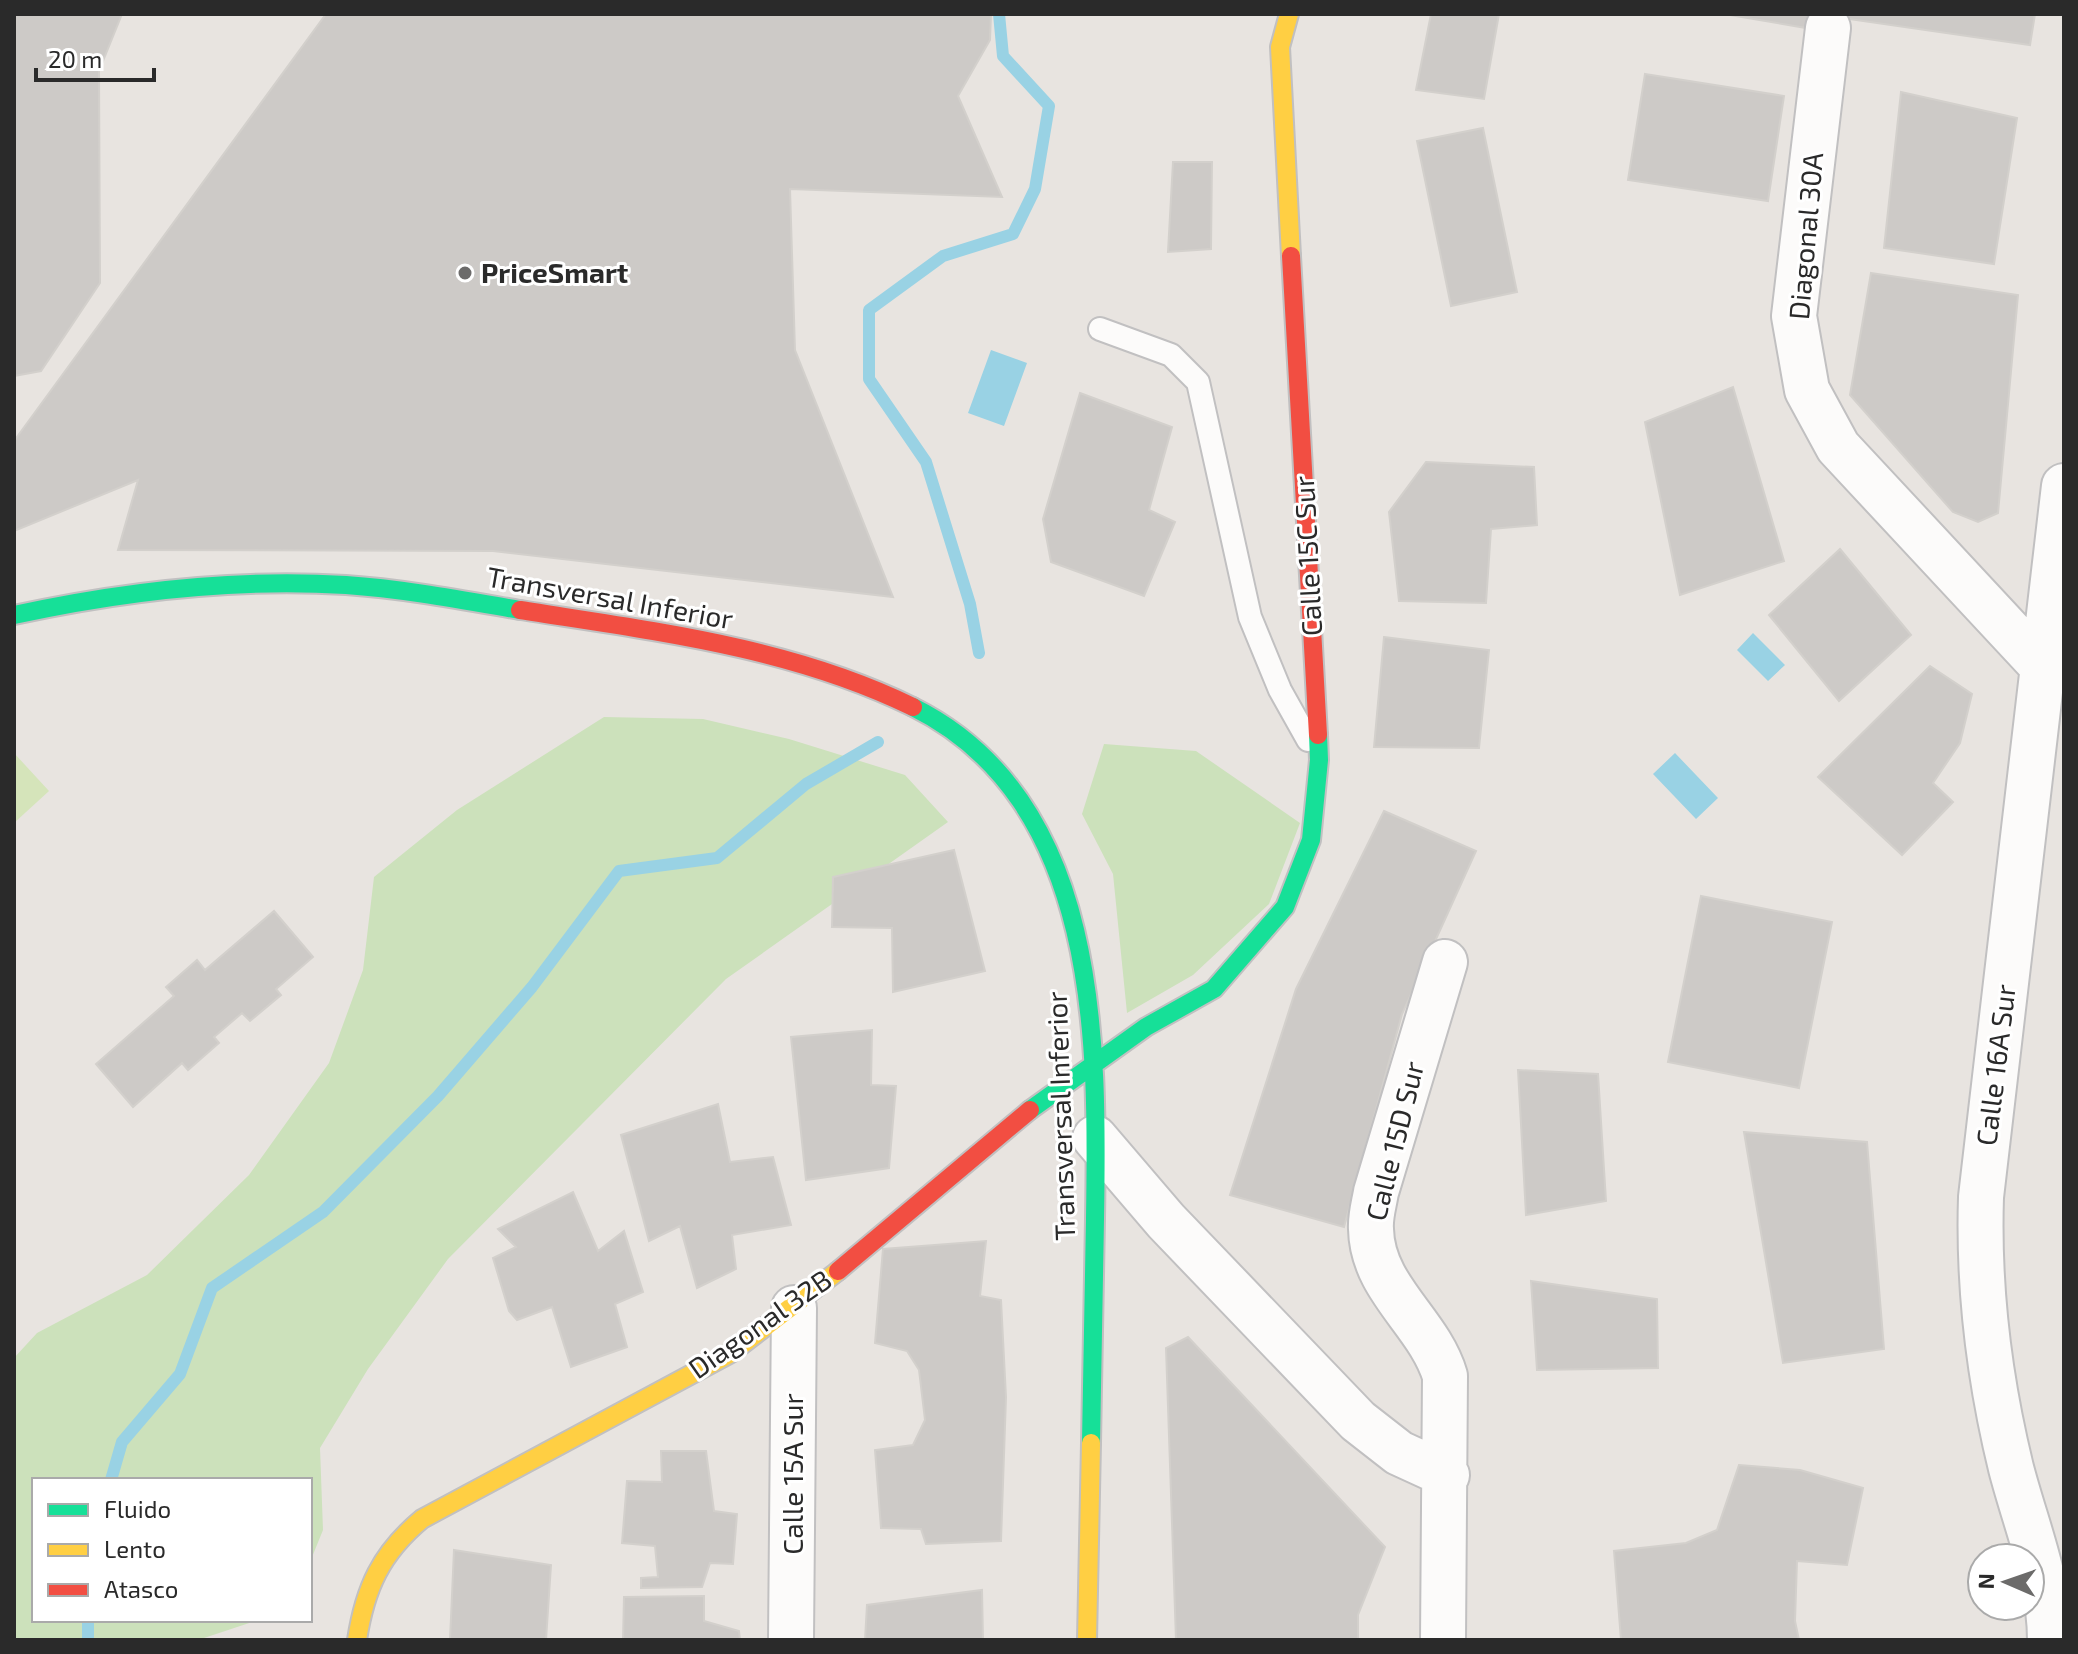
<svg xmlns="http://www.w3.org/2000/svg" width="2078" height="1654" font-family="'Exo 2',sans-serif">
<rect width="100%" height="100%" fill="#e8e4e0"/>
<!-- green -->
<path fill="#cce1bb" d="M 604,717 L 703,719 L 789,739 L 905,775 L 948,822 L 726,979 L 448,1259 L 368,1369 L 320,1448 L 323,1530 L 310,1562 L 310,1480 L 34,1480 L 34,1620 L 258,1620 L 198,1640 L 14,1640 L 14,1358 L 37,1333 L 147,1275 L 249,1175 L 329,1063 L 363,970 L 374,877 L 457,810 Z
M 1104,744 L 1196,751 L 1300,823 L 1269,904 L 1193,975 L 1127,1013 L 1113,874 L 1082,814 Z"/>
<!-- pitch -->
<path fill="#d5e4ba" d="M 14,753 L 49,791 L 14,823 Z"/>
<!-- water -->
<path fill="#99d2e4" d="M 991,350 L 1027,363 L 1004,426 L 968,413 Z
M 1753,633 L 1785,665 L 1768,681 L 1737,650 Z
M 1675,753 L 1718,798 L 1696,819 L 1653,774 Z"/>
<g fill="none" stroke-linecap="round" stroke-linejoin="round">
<!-- stream -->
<path stroke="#99d2e4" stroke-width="12" d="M 979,653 L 970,604 L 926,462 L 869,379 L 869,310 L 943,256 L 1013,234 L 1035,189 L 1049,106 L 1003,56 L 999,14
M 111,1480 L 122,1442 L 180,1374 L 212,1288 L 323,1212 L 438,1096 L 532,987 L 619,871 L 717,858 L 806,784 L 878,742
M 88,1620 L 88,1640"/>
</g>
<!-- building -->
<path fill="#cdcac7" stroke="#d3d0cc" stroke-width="2" d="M 14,14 L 122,14 L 99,71 L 100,283 L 41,371 L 14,376 Z
M 326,14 L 991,14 L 990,40 L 958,96 L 1002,197 L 790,189 L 795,350 L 893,597 L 493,551 L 118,550 L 138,480 L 14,531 L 14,441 Z
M 1431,14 L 1499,14 L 1484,99 L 1416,90 Z
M 1724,14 L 1816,14 L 1812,29 Z
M 1836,14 L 2035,14 L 2030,45 L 1835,17 Z
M 1645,74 L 1784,96 L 1768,201 L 1628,180 Z
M 1901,92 L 2017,118 L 1994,264 L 1884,248 Z
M 1483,128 L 1517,292 L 1451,306 L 1417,141 Z
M 1173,162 L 1212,162 L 1211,249 L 1168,252 Z
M 1871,273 L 2018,295 L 1998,513 L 1978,522 L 1953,512 L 1850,395 Z
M 1733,387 L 1784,561 L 1680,595 L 1645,422 Z
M 1080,393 L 1172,427 L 1149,510 L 1175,522 L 1144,596 L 1051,562 L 1043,519 Z
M 1426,462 L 1534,467 L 1537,525 L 1491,529 L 1486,603 L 1399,601 L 1389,512 Z
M 1840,549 L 1911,635 L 1839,701 L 1769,615 Z
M 1384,637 L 1489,650 L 1479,748 L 1374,747 Z
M 1930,666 L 1972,694 L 1960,743 L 1933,783 L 1953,802 L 1902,855 L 1818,777 Z
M 1384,811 L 1476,851 L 1402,1014 L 1344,1227 L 1230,1195 L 1296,989 Z
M 954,850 L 985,971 L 893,992 L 892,928 L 832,927 L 833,877 Z
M 1701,896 L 1832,922 L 1799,1088 L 1668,1062 Z
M 274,911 L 313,957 L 276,989 L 281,995 L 250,1021 L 242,1013 L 214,1037 L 219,1043 L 188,1070 L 182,1063 L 133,1107 L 96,1064 L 174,996 L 166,987 L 197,960 L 205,970 Z
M 872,1030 L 871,1085 L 896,1086 L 889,1168 L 806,1180 L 791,1037 Z
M 1518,1070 L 1598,1074 L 1606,1201 L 1526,1215 Z
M 718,1104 L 730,1162 L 773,1157 L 791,1225 L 732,1235 L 736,1269 L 697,1288 L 680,1226 L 649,1241 L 621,1135 Z
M 1744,1132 L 1867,1142 L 1884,1349 L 1783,1363 Z
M 573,1192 L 598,1251 L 624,1231 L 643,1292 L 615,1304 L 627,1347 L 571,1367 L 552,1307 L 517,1320 L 509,1311 L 493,1258 L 516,1247 L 498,1229 Z
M 986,1241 L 980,1296 L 1001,1300 L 1006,1397 L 1001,1541 L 926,1544 L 921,1529 L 881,1528 L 875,1450 L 913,1445 L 925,1420 L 919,1370 L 907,1351 L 875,1343 L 883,1249 Z
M 1531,1281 L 1657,1299 L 1658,1368 L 1537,1370 Z
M 1188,1337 L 1385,1547 L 1358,1615 L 1358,1640 L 1176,1640 L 1166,1348 Z
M 661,1451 L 706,1451 L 714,1511 L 737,1514 L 733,1564 L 710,1563 L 702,1587 L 641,1588 L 641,1578 L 658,1577 L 655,1546 L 622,1543 L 627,1481 L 662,1482 Z
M 1739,1465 L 1800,1470 L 1863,1488 L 1847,1565 L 1797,1561 L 1795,1621 L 1799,1640 L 1621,1640 L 1614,1551 L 1686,1543 L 1717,1530 Z
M 454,1550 L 551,1565 L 546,1640 L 450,1640 Z
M 982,1590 L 983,1640 L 865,1640 L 867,1605 Z
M 704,1596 L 704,1621 L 739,1631 L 740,1640 L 623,1640 L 624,1597 Z"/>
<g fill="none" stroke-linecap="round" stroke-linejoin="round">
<!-- lane casing -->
<g stroke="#c1c0c1" stroke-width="26">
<path id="lane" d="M 1100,329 L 1171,355 L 1198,382 L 1250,617 L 1280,690 L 1308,740"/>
</g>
<!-- street casing -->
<g stroke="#c1c0c1" stroke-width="48">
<path id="street" d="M 1828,28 L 1794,316 L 1807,390 L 1838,447 L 2042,666
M 1095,1138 L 1166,1221 L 1358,1421 L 1399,1453 L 1447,1475
M 791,1640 L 794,1308
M 1443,1640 L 1445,1376 C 1429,1322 1372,1289 1371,1229 C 1370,1217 1374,1204 1376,1192 L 1445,962
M 2050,1640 C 2050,1581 2026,1526 2011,1468 C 1989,1378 1978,1289 1981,1197 L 2064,486"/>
</g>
<!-- fast casing -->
<g stroke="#c1c0c1" stroke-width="22">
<path id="fast" d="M 14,615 C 124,591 233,578 346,585 C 404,589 462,600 520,610
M 913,707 C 1100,800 1098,1040 1095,1219 C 1093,1294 1092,1369 1091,1443
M 1030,1110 L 1146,1027 L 1214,989 L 1285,907 L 1311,840 L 1319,760 L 1318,735"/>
</g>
<!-- slow casing -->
<g stroke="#c1c0c1" stroke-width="22">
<path id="slow" d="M 1289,14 L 1280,47 L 1291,256
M 357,1640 C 365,1588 381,1553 422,1519 L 731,1353 L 838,1271
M 1087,1640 L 1091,1443"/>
</g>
<!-- jam casing -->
<g stroke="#c1c0c1" stroke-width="22">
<path id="jam" d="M 1291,256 L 1318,735
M 520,610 C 653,631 791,647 913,707
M 838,1271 L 1030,1110"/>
</g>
<!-- lane -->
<use href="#lane" stroke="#fcfbfa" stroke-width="22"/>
<!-- street -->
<use href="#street" stroke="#fcfbfa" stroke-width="44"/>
<!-- fast -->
<use href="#fast" stroke="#16e098" stroke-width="18"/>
<!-- slow -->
<use href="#slow" stroke="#ffcf43" stroke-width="18"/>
<!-- jam -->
<use href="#jam" stroke="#f24e42" stroke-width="18"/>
</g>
<!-- markers -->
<circle fill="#6c6b6a" stroke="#fff" stroke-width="3" cx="465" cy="273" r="8"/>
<g text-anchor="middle" stroke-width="6" stroke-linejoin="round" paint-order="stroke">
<!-- street labels -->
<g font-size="28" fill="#2a2a2a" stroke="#fff">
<text transform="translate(1806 236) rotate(-85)" y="10">Diagonal 30A</text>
<text transform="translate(1308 556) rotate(-93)" y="10">Calle 15C Sur</text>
<text transform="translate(610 598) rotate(10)" y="10">Transversal Inferior</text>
<text transform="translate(1996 1065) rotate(-83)" y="10">Calle 16A Sur</text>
<text transform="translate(1061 1116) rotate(-92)" y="10">Transversal Inferior</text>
<text transform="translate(1395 1141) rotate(-76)" y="10">Calle 15D Sur</text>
<text transform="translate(760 1324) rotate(-35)" y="10">Diagonal 32B</text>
<text transform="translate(793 1474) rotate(-90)" y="10">Calle 15A Sur</text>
</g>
<!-- poi labels -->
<g font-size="28" font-weight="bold" fill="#2a2a2a" stroke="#fff" text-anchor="start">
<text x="481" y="283">PriceSmart</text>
</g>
</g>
<!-- border -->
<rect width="2078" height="1654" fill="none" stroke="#2a2a2a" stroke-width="32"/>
<!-- legend -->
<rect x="32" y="1478" width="280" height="144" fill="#ffffff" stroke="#aaaaaa" stroke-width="2"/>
<rect x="48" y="1504" width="40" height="12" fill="#16e098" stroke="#aaaaaa" stroke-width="2"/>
<text x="104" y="1518" font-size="24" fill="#2a2a2a">Fluido</text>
<rect x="48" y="1544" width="40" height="12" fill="#ffcf43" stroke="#aaaaaa" stroke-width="2"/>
<text x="104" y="1558" font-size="24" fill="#2a2a2a">Lento</text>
<rect x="48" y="1584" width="40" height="12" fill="#f24e42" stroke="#aaaaaa" stroke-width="2"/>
<text x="104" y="1598" font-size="24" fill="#2a2a2a">Atasco</text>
<!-- north arrow -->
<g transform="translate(2006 1582) rotate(272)"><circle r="38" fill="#ffffff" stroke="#aaaaaa" stroke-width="2"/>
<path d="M0-6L14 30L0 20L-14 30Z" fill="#6c6b6a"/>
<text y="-12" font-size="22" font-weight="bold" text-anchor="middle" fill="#2a2a2a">N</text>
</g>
<!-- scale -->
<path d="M36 68v12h118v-12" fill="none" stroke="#2a2a2a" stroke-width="4"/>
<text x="48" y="68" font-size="24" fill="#2a2a2a" stroke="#ffffff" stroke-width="6" paint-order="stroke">20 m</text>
</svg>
